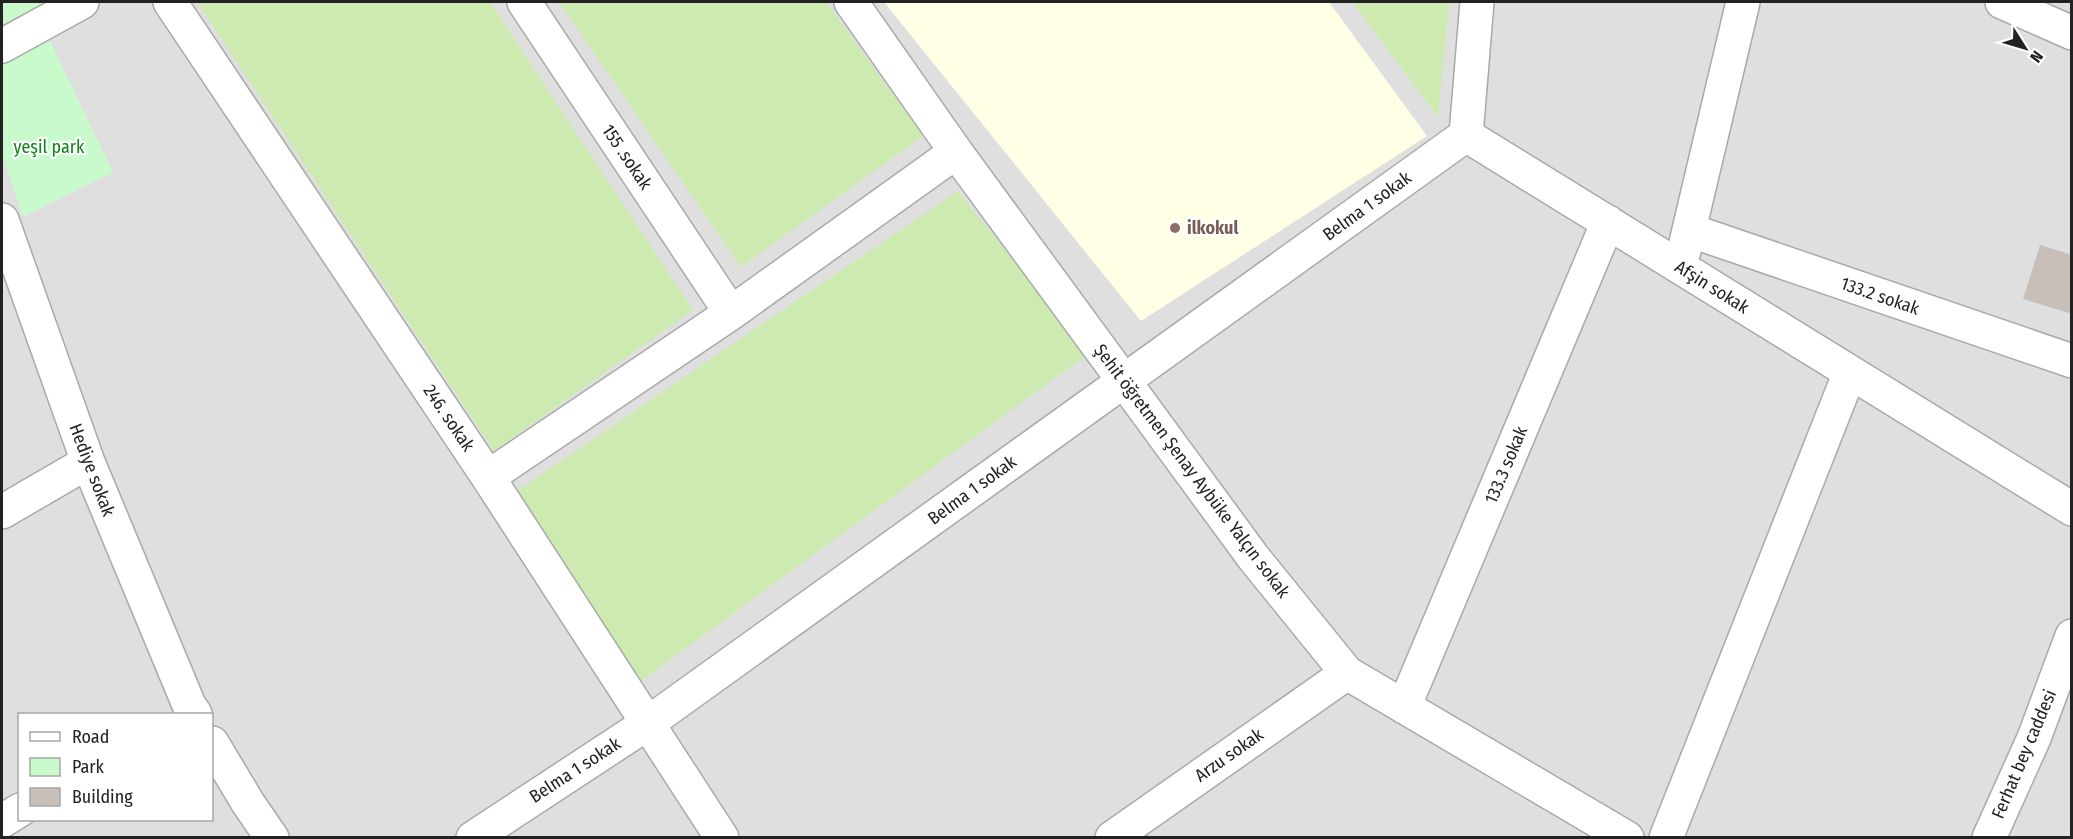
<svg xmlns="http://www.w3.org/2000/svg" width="2073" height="839" font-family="'Fira Sans Condensed',sans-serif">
<rect width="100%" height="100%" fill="#f2efe9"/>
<!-- residential -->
<path fill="#e0dfdf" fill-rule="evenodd" d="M 2,2 L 2071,2 L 2071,837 L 2,838 ZM 20,714 L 212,714 L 212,820 L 20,820 Z"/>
<!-- education -->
<path fill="#ffffe5" d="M 884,2 L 1329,2 L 1427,136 L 1141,321 Z"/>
<!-- grass -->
<path fill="#cdebb0" d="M 197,2 L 490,2 L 693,310 L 494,451 Z
M 559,2 L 826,2 L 923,136 L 741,267 Z
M 1352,2 L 1449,2 L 1438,117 Z
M 958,191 L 1088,354 L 641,681 L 514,493 Z"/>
<!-- park -->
<path fill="#c8facc" d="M 2,2 L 50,2 L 2,29 Z
M 49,39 L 113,172 L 23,217 L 2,154 L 2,64 Z"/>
<!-- building -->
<path fill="#c7bfb8" d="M 2040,245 L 2072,255 L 2072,314 L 2023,299 Z"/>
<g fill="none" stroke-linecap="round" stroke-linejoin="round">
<!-- street casing -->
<g stroke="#a9a9a9" stroke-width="36">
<path id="street" d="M 170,2 L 488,477 L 722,838
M 524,2 L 731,313
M 851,2 L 956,152 L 1253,557 L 1347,673 L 1627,838
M 1477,2 L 1466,135 L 2072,509
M 2002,2 L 2072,33
M 2,46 L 82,2
M 2,220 L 88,462 L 189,705 L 195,714
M 1689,230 L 2072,361
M 1684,251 L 1743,2
M 488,477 L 731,313 L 956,152
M 2,512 L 88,462
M 1404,707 L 1608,222
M 212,743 L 248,803 L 272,838
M 2,821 L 20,810
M 473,838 L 648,723 L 1466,135
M 1112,838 L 1347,673
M 1666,838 L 1850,372
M 1989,838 L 2034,738 L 2072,636"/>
</g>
<!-- street -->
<use href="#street" stroke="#fff" stroke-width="33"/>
</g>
<!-- markers -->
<circle fill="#8d6e63" stroke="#fff" stroke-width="2" cx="1175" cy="228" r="6"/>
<g text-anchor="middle" stroke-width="4.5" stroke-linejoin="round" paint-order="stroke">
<!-- park labels -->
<g font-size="18" fill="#0c8416" stroke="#fff">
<text x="49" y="153">yeşil park</text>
</g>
<!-- street labels -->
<g font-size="18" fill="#222" stroke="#fff">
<text transform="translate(627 157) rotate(56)" y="6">155 .sokak</text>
<text transform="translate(1367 206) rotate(-36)" y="6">Belma 1 sokak</text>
<text transform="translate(1712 287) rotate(32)" y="6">Afşin sokak</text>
<text transform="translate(1880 296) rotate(19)" y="6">133.2 sokak</text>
<text transform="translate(449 418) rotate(56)" y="6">246. sokak</text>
<text transform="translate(1506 465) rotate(-67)" y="6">133.3 sokak</text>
<text transform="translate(92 470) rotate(69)" y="6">Hediye sokak</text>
<text transform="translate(1192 471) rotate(53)" y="6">Şehit öğretmen Şenay Aybüke Yalçın sokak</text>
<text transform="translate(972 490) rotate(-36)" y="6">Belma 1 sokak</text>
<text transform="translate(2024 754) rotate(-67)" y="6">Ferhat bey caddesi</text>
<text transform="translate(1229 755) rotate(-35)" y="6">Arzu sokak</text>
<text transform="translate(575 770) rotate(-33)" y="6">Belma 1 sokak</text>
</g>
<!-- education labels -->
<g font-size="18" font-weight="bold" fill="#785e54" stroke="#fff" text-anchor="start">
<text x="1187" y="234">ilkokul</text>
</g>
</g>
<!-- border -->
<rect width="2073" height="839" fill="none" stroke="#222222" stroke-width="6"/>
<!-- legend -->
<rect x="18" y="713" width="195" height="108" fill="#ffffff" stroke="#a7a7a7" stroke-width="1.5"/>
<rect x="30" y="732" width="30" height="9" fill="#ffffff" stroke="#a7a7a7" stroke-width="1.5"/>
<text x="72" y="743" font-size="18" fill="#222222">Road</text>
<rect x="30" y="758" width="30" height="18" fill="#c8facc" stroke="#a7a7a7" stroke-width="1.5"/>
<text x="72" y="773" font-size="18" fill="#222222">Park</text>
<rect x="30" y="788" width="30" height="18" fill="#c7bfb8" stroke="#a7a7a7" stroke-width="1.5"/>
<text x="72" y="803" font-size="18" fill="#222222">Building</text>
<!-- north arrow -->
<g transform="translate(2025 48) rotate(127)" stroke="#ffffff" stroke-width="4.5" paint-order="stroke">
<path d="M0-4.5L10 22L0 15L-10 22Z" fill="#222222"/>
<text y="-9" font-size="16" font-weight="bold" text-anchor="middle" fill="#222222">N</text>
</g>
</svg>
